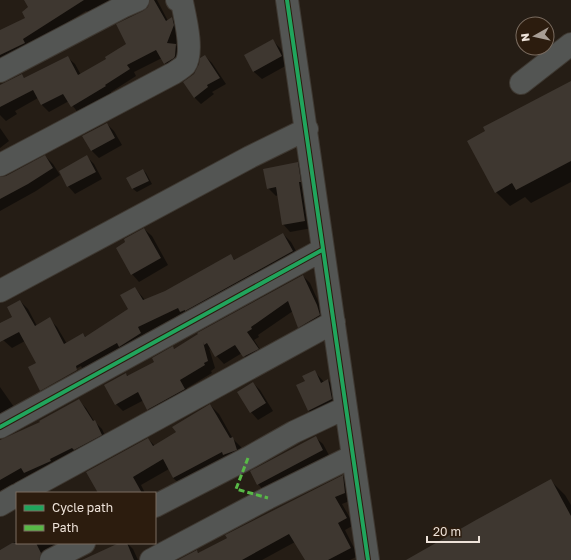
<svg xmlns="http://www.w3.org/2000/svg" width="571" height="560" font-family="'Golos Text',sans-serif">
<rect width="100%" height="100%" fill="#251d15"/>
<!-- shadow -->
<path fill="#0007" fill-rule="evenodd" d="M 25,0 L 131,0 L 105,4 L 88,12 L 86,11 L 0,64 L 0,32 L 27,19 L 30,8 Z
M 151,0 L 157,0 L 168,21 L 172,19 L 179,26 L 181,33 L 176,45 L 183,53 L 172,71 L 165,63 L 162,58 L 134,72 L 136,76 L 111,92 L 112,94 L 79,114 L 69,101 L 49,112 L 42,105 L 38,98 L 15,111 L 17,114 L 6,121 L 0,115 L 0,87 L 22,75 L 25,79 L 67,57 L 75,64 L 81,75 L 108,59 L 127,45 L 149,8 Z
M 272,40 L 280,48 L 289,64 L 262,79 L 254,72 L 245,55 Z
M 205,56 L 212,63 L 226,84 L 212,92 L 214,94 L 201,104 L 194,97 L 194,75 Z
M 571,82 L 571,182 L 531,203 L 525,197 L 510,206 L 496,192 Z
M 107,124 L 114,131 L 122,145 L 99,158 L 92,151 L 84,136 Z
M 0,128 L 9,141 L 0,148 Z
M 45,156 L 53,164 L 60,175 L 36,191 L 0,211 L 0,178 L 6,177 Z
M 86,156 L 94,164 L 102,179 L 75,194 L 68,186 Z
M 298,163 L 305,171 L 312,228 L 290,232 L 283,224 L 278,195 L 276,196 L 268,188 Z
M 143,170 L 146,173 L 152,184 L 137,192 L 133,189 L 128,178 Z
M 144,229 L 152,236 L 168,265 L 139,282 L 132,274 Z
M 283,234 L 291,242 L 301,260 L 49,398 L 41,390 L 37,363 L 25,341 L 12,348 L 3,340 L 0,333 L 0,324 L 14,318 L 20,301 L 28,309 L 37,326 L 49,319 L 57,327 L 67,344 L 83,334 L 86,337 L 130,309 L 135,288 L 145,300 L 165,292 L 231,256 L 235,260 ZM 81,366 L 82,368 L 42,391 L 42,388 Z
M 303,276 L 310,283 L 326,319 L 306,335 L 298,327 L 293,311 L 258,335 L 259,337 L 254,340 L 265,357 L 252,364 L 242,353 L 224,364 L 209,348 L 215,368 L 211,371 L 212,373 L 187,388 L 192,397 L 155,417 L 148,409 L 144,400 L 123,411 L 116,404 L 126,374 L 128,376 L 156,363 L 173,348 L 174,349 Z
M 314,371 L 324,382 L 328,380 L 335,388 L 339,407 L 317,418 L 309,411 L 297,386 L 306,381 Z
M 253,383 L 260,390 L 273,411 L 258,420 L 251,412 Z
M 0,387 L 14,407 L 0,416 Z
M 78,400 L 86,408 L 94,421 L 102,429 L 108,442 L 32,480 L 28,476 L 0,491 L 0,442 L 41,423 Z
M 210,405 L 219,414 L 233,439 L 241,447 L 245,458 L 182,486 L 173,478 L 169,469 L 141,485 L 145,493 L 99,493 L 148,439 L 155,446 L 177,433 Z
M 315,437 L 323,444 L 330,457 L 265,492 L 258,484 Z
M 343,476 L 350,483 L 352,500 L 342,504 L 354,525 L 345,530 L 358,556 L 350,560 L 306,560 L 295,542 L 262,560 L 180,560 L 197,551 L 199,553 Z
M 551,481 L 565,495 L 571,505 L 571,560 L 408,560 Z
M 17,541 L 17,543 L 60,544 L 45,560 L 0,560 L 0,550 Z
M 122,543 L 127,543 L 133,549 L 138,560 L 84,560 Z"/>
<!-- building -->
<path fill="#3e3730" d="M 24,0 L 84,0 L 23,39 L 25,43 L 0,55 L 0,30 L 25,18 L 22,12 L 28,7 Z
M 150,0 L 154,0 L 166,21 L 172,17 L 174,25 L 167,43 L 176,44 L 175,56 L 174,58 L 164,64 L 156,50 L 127,65 L 130,69 L 105,85 L 106,86 L 71,107 L 63,94 L 41,105 L 33,90 L 0,107 L 0,85 L 22,74 L 24,78 L 68,56 L 78,75 L 106,59 L 105,57 L 126,44 L 116,24 L 143,11 L 148,7 Z
M 273,39 L 282,56 L 253,72 L 244,55 Z
M 205,55 L 220,78 L 207,85 L 208,87 L 194,98 L 183,82 L 194,74 L 199,64 L 200,58 Z
M 571,81 L 571,161 L 516,190 L 512,183 L 495,193 L 467,141 L 485,131 L 483,127 Z
M 107,123 L 115,138 L 91,151 L 82,136 Z
M 45,155 L 53,168 L 28,184 L 0,199 L 0,177 L 6,176 Z
M 87,155 L 96,172 L 67,187 L 59,171 Z
M 298,162 L 301,182 L 299,182 L 305,221 L 282,225 L 276,187 L 267,189 L 263,169 Z
M 143,169 L 149,181 L 132,189 L 126,178 Z
M 144,228 L 161,258 L 131,275 L 116,248 L 125,242 L 124,239 Z
M 283,233 L 293,251 L 185,311 L 185,310 L 180,312 L 178,308 L 138,327 L 141,333 L 119,347 L 117,343 L 76,366 L 77,370 L 40,391 L 28,367 L 36,363 L 19,332 L 0,342 L 0,323 L 12,317 L 7,307 L 20,300 L 35,326 L 50,317 L 64,344 L 83,333 L 85,337 L 128,309 L 120,295 L 135,287 L 143,300 L 165,291 L 231,254 L 234,260 Z
M 303,275 L 317,305 L 320,315 L 298,328 L 288,301 L 251,327 L 252,329 L 247,332 L 259,349 L 243,357 L 235,345 L 215,357 L 207,343 L 204,345 L 203,342 L 208,361 L 204,363 L 205,365 L 180,380 L 185,389 L 147,410 L 138,392 L 115,405 L 104,385 L 126,373 L 127,376 L 154,362 L 152,358 L 173,346 L 174,349 L 198,334 L 197,333 Z
M 315,370 L 321,383 L 328,379 L 332,399 L 308,411 L 296,385 L 305,381 L 302,376 Z
M 253,382 L 266,403 L 250,413 L 237,392 Z
M 79,399 L 93,421 L 95,420 L 102,435 L 74,450 L 72,448 L 50,459 L 51,461 L 24,473 L 21,468 L 0,480 L 0,440 L 40,422 L 39,421 Z
M 210,404 L 230,438 L 233,437 L 237,450 L 223,455 L 222,452 L 173,478 L 163,459 L 133,477 L 142,493 L 98,493 L 86,472 L 148,438 L 153,446 L 176,432 L 172,427 Z
M 316,436 L 323,450 L 257,485 L 250,471 Z
M 343,475 L 345,493 L 335,497 L 347,518 L 338,523 L 351,548 L 328,560 L 305,560 L 289,534 L 242,560 L 178,560 L 197,550 L 198,553 L 227,538 L 225,535 Z
M 551,479 L 571,516 L 571,560 L 406,560 L 476,520 Z
M 12,543 L 36,543 L 41,553 L 39,560 L 0,560 L 0,550 Z
M 119,543 L 127,543 L 134,560 L 82,560 Z"/>
<g fill="none" stroke-linecap="round" stroke-linejoin="round">
<!-- minor casing -->
<g stroke="#3f3932" stroke-width="24">
<path id="minor" d="M 287,0 C 315,187 340,373 368,560
M 0,71 L 122,7 L 138,0
M 521,83 L 571,44
M 0,165 L 174,73 C 178,70 182,68 185,65 C 194,52 185,17 182,2 L 177,0
M 0,291 L 250,157 L 307,129
M 0,427 L 322,250
M 21,493 L 334,322
M 0,505 L 17,495
M 155,506 L 248,458 L 294,432 L 345,408
M 51,560 L 84,543
M 151,560 L 268,498 L 353,456"/>
</g>
<!-- minor -->
<use href="#minor" stroke="#535553" stroke-width="22"/>
<!-- quiet -->
<path stroke="#58b947" stroke-width="3" stroke-dasharray="6 3" stroke-linecap="butt" d="M 248,458 L 236,489 L 268,498"/>
<!-- cycleway casing -->
<g stroke="#2c1c0e" stroke-width="6">
<path id="cycleway" d="M 287,0 C 315,187 340,373 368,560
M 0,427 L 322,250"/>
</g>
<!-- cycleway -->
<use href="#cycleway" stroke="#20a55d" stroke-width="4"/>
</g>
<!-- legend -->
<rect x="16" y="492" width="140" height="52" fill="#2c1c0e" stroke="#7a6c60"/>
<rect x="24" y="505" width="20" height="6" fill="#20a55d" stroke="#7a6c60"/>
<text x="52" y="512" font-size="12" fill="#eee3da">Cycle path</text>
<rect x="24" y="525" width="20" height="6" fill="#58b947" stroke="#7a6c60"/>
<text x="52" y="532" font-size="12" fill="#eee3da">Path</text>
<!-- north arrow -->
<g transform="translate(535 36) rotate(262)"><circle r="19" fill="#2c1c0e" stroke="#7a6c60"/>
<path d="M0-3L7 15L0 10L-7 15Z" fill="#a89e95"/>
<text y="-6" font-size="11" font-weight="bold" text-anchor="middle" fill="#eee3da">N</text>
</g>
<!-- scale -->
<path d="M427 536v6h52v-6" fill="none" stroke="#eee3da" stroke-width="2"/>
<text x="433" y="536" font-size="12" fill="#eee3da" stroke="#2c1c0e" stroke-width="3" paint-order="stroke">20 m</text>
</svg>
